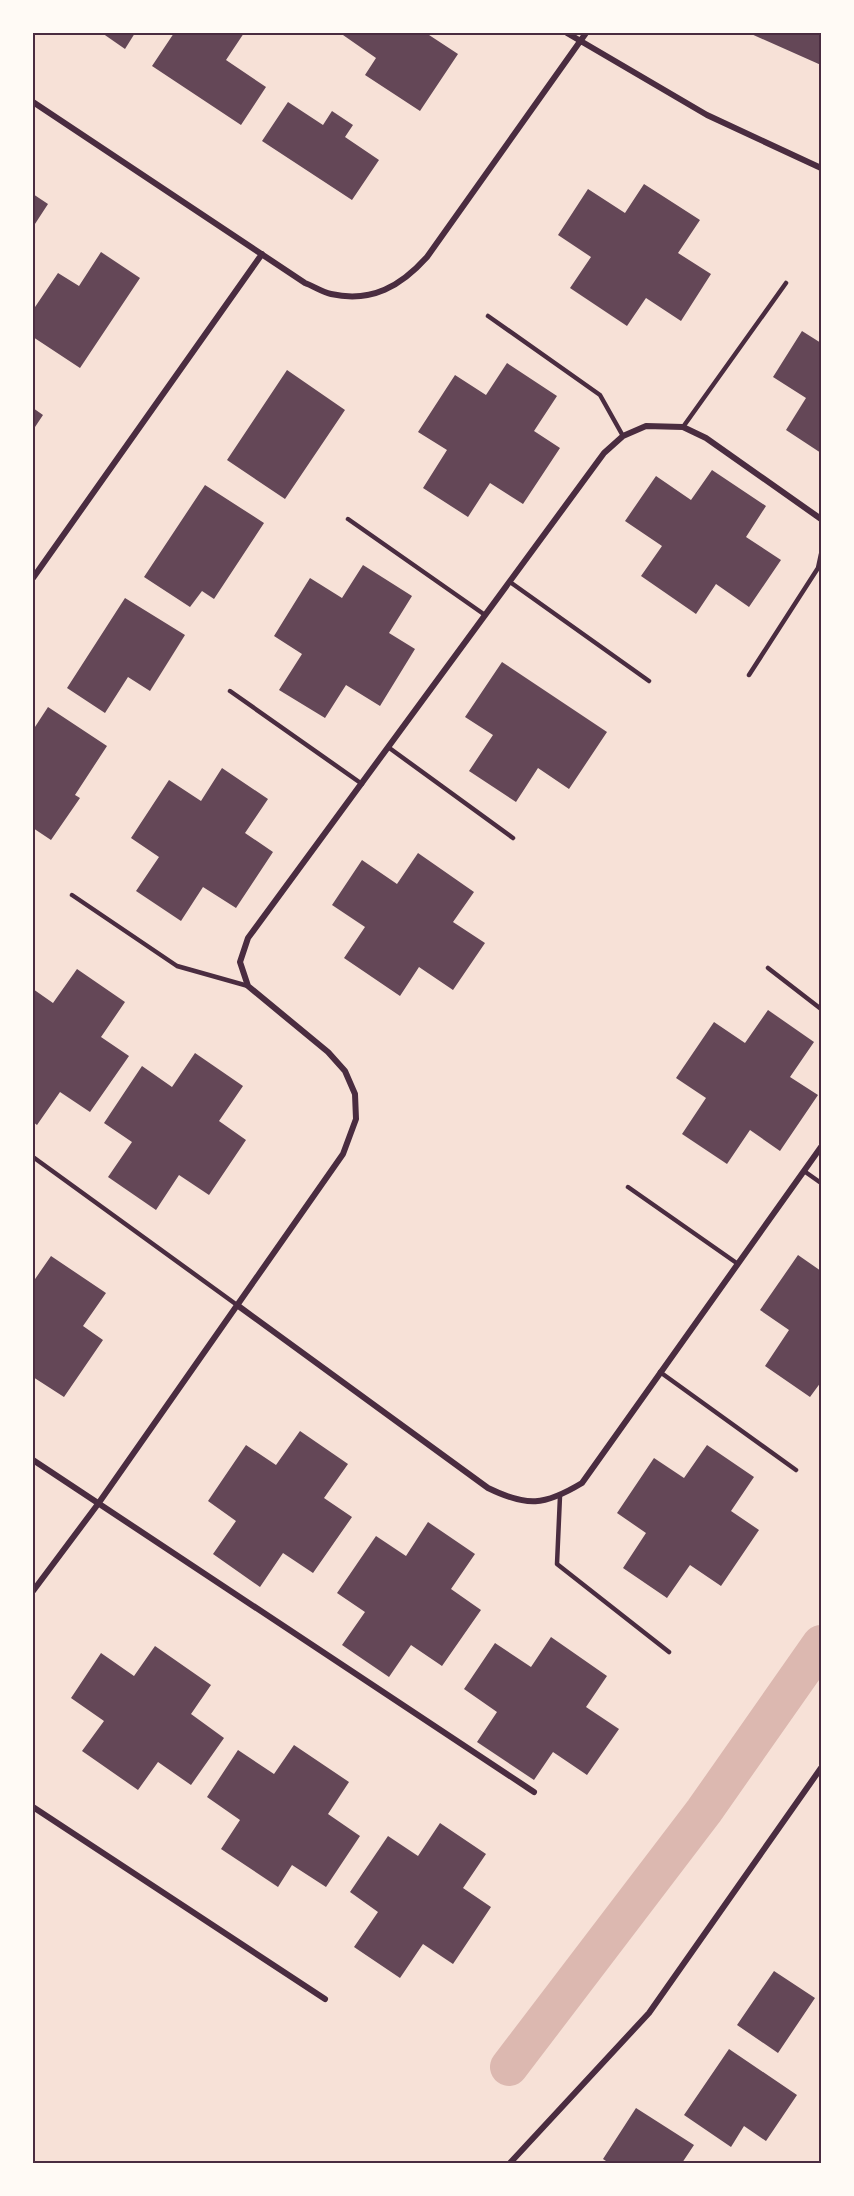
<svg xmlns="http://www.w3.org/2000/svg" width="854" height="2196" font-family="'Space Grotesk',sans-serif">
<rect width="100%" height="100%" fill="#f7e1d7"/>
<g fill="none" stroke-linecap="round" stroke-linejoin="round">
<!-- canal -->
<path stroke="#dcb8b0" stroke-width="38" d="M 509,2067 L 704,1811 L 821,1644"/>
</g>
<!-- building -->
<path fill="#644757" d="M 102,33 L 135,33 L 125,49 Z
M 174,33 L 244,33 L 226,60 L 266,87 L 241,125 L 152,66 Z
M 345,33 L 426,33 L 458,54 L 420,111 L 365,75 L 376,58 L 343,35 Z
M 749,33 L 821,33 L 821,65 Z
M 288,102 L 323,125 L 332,111 L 353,125 L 345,137 L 379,160 L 352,200 L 262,141 Z
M 644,184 L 700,220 L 678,253 L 711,274 L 681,321 L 646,298 L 627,326 L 570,288 L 591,257 L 558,235 L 588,189 L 625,213 Z
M 33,194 L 48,204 L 33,227 Z
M 101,252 L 140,278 L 80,368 L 33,337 L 33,310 L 58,273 L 79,286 Z
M 802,331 L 821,343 L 821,453 L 786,430 L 806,398 L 773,377 Z
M 507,363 L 557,396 L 534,431 L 560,448 L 523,504 L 490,483 L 468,517 L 423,488 L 447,450 L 418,432 L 455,375 L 486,395 Z
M 287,370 L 345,410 L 285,499 L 227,460 Z
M 33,408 L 43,415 L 33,430 Z
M 712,470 L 766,506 L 746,537 L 781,560 L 749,607 L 716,584 L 696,614 L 641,576 L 662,546 L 625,521 L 656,476 L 691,500 Z
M 205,485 L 264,523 L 214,599 L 202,591 L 190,607 L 144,577 Z
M 363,565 L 412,596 L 389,633 L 415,649 L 380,706 L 346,685 L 325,718 L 279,690 L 302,654 L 274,636 L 310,578 L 342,598 Z
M 125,598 L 185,635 L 150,691 L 128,677 L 105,713 L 67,688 Z
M 502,662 L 607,732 L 569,789 L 538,768 L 516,802 L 469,771 L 493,735 L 465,717 Z
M 48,707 L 107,746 L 75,795 L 80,798 L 51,840 L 33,828 L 33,730 Z
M 222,768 L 268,799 L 245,833 L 273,852 L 236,908 L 203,887 L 181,921 L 136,891 L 159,857 L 131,838 L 169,780 L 201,801 Z
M 418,853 L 474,892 L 453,922 L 485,943 L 453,990 L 419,967 L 400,996 L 344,958 L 365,927 L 332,905 L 362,860 L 397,884 Z
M 77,969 L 125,1002 L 101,1037 L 129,1056 L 90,1112 L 60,1092 L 37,1125 L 33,1122 L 33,989 L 53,1003 Z
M 768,1010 L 814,1042 L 790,1077 L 818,1095 L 780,1151 L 750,1130 L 727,1164 L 682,1134 L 706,1098 L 676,1078 L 714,1022 L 745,1043 Z
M 195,1053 L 243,1086 L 219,1121 L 246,1140 L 209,1195 L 179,1175 L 156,1210 L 108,1177 L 132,1142 L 104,1123 L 142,1066 L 172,1087 Z
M 798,1255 L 821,1271 L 821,1382 L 810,1397 L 765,1366 L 789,1330 L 760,1310 Z
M 51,1256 L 106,1293 L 83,1326 L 103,1340 L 64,1397 L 33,1377 L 33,1282 Z
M 300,1431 L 348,1464 L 324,1498 L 352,1517 L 313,1573 L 283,1553 L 260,1587 L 213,1554 L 236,1521 L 208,1501 L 246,1445 L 276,1465 Z
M 707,1445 L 754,1477 L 731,1511 L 759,1530 L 721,1586 L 690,1565 L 667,1598 L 623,1568 L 646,1533 L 617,1513 L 654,1458 L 684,1478 Z
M 428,1522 L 475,1554 L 451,1589 L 481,1610 L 442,1666 L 411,1645 L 389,1677 L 342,1645 L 365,1612 L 337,1593 L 376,1536 L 406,1556 Z
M 551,1637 L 607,1676 L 586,1707 L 619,1729 L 587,1775 L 553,1752 L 534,1780 L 477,1742 L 497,1712 L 464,1689 L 495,1643 L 531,1667 Z
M 155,1646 L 211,1685 L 191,1714 L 224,1738 L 191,1785 L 158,1762 L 138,1790 L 82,1751 L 104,1721 L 71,1698 L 101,1653 L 134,1676 Z
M 294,1745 L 349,1782 L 328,1814 L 360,1836 L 326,1887 L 292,1865 L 278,1887 L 221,1849 L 240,1820 L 207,1797 L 238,1750 L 274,1774 Z
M 440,1823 L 486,1854 L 463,1888 L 491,1907 L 453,1964 L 423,1944 L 400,1978 L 354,1947 L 378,1912 L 350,1892 L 388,1836 L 418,1856 Z
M 774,1971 L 815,1998 L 778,2053 L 737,2025 Z
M 729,2049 L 797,2095 L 766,2141 L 744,2126 L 731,2147 L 684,2115 Z
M 636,2108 L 694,2145 L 682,2163 L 609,2163 L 603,2159 Z"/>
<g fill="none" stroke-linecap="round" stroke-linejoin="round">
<!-- service -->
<path stroke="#4a2c40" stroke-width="4.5" d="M 488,316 L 600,395 L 623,436
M 683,427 L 786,283
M 348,519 L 485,615
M 510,582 L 649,681
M 749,675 L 818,568 L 821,554
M 230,691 L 362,784
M 388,747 L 513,838
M 72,895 L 177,966 L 248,986
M 768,968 L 821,1009
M 33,1157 L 237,1305
M 804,1171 L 821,1183
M 628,1187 L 738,1264
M 660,1372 L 796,1470
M 560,1496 L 557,1564 L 669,1652"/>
<!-- minor -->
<path stroke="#4a2c40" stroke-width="6" d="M 567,33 L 707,115 L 821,168
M 33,102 L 305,283 C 313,286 322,292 331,294 C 372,303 401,286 427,257 L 586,33
M 33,578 L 262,254
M 237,1305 L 488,1488 C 527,1507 544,1506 582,1483 L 821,1147
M 33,1460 L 534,1792
M 33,1591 L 98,1504 L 343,1154 L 356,1119 L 355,1094 L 345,1071 L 328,1052 L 248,986 L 240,962 L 248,938 L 604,453 L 623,436 L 646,426 L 683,427 L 706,438 L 821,519
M 33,1807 L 325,1999
M 510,2163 L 649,2013 L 821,1768"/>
</g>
<!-- border -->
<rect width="854" height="2196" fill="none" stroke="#fffaf5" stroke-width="69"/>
<rect x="34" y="34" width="786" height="2128" fill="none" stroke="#4a2c40" stroke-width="2"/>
</svg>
